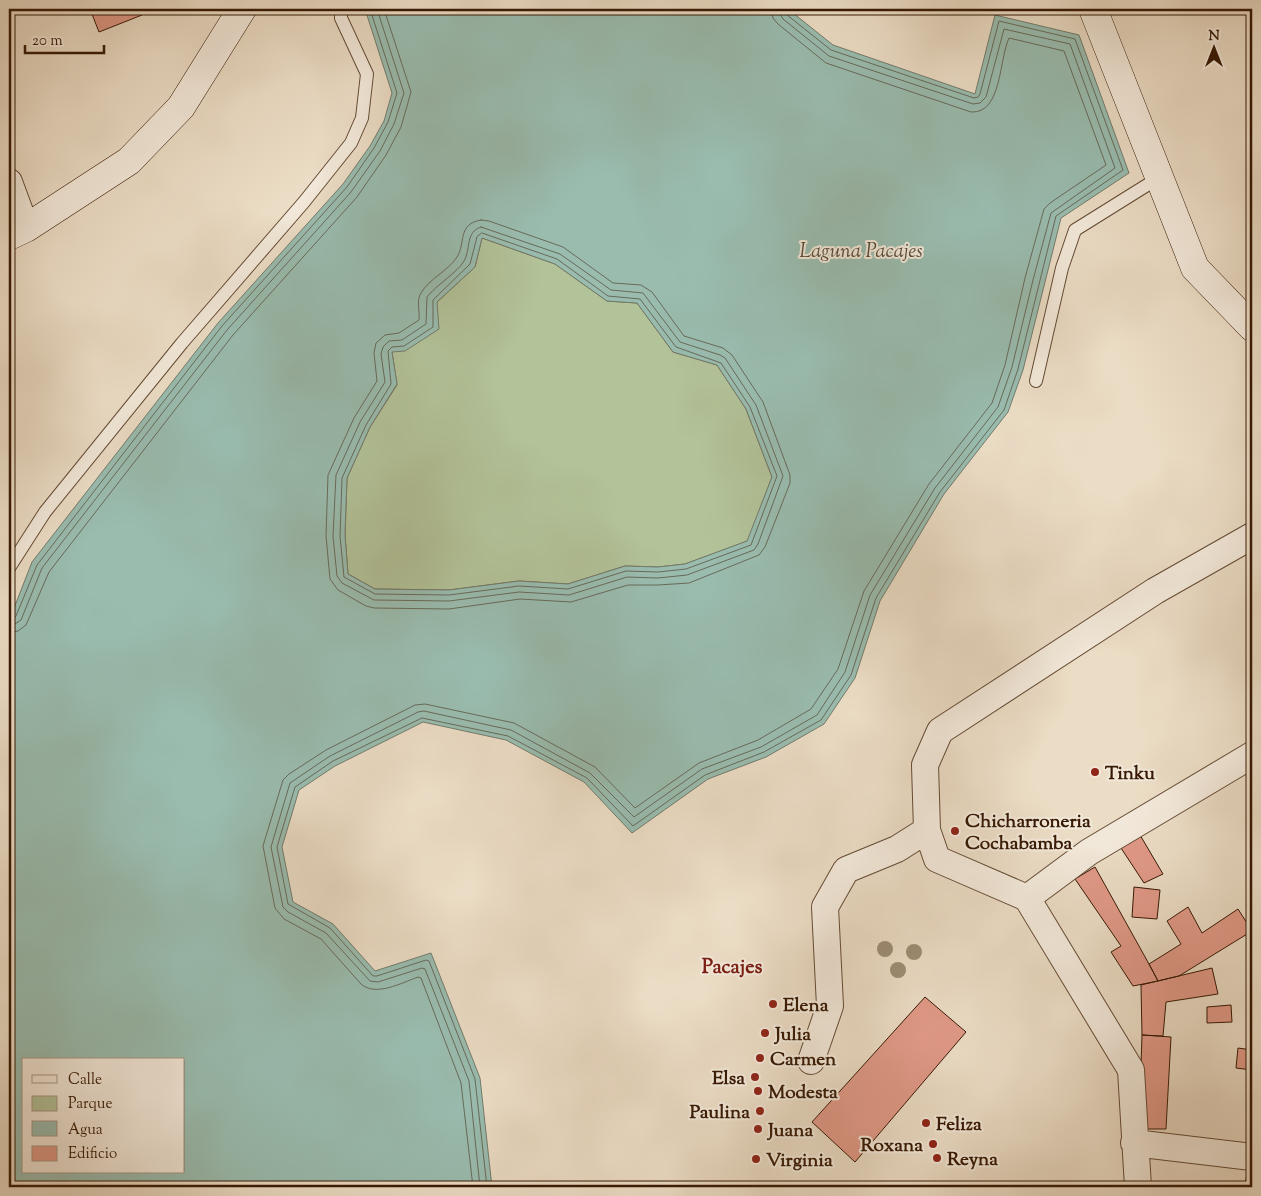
<svg xmlns="http://www.w3.org/2000/svg" width="1261" height="1196" font-family="'Sorts Mill Goudy',serif">
<rect width="100%" height="100%" fill="#ebdcc5"/>
<filter id="stains"><feTurbulence type="fractalNoise" baseFrequency=".004" numOctaves="4"/><feColorMatrix values="0 0 0 0 .2 0 0 0 0 .09 0 0 0 0 .02 0 0 0 .5 -.17"/></filter>
<radialGradient id="worn" r=".72"><stop offset=".6" stop-color="#630" stop-opacity="0"/><stop offset="1" stop-color="#630" stop-opacity=".3"/></radialGradient>
<!-- green -->
<path fill="#b2c299" stroke="#746e4e" d="M 482,238 L 555,264 L 607,301 L 637,303 L 673,352 L 717,365 L 746,409 L 772,477 L 748,541 L 685,564 L 658,567 L 625,566 L 568,584 L 519,581 L 449,590 L 375,589 L 348,574 L 345,535 L 347,478 L 370,427 L 397,385 L 392,352 L 437,302 L 475,267 Z"/>
<!-- water -->
<path fill="#99bcaf" stroke="#727b6b" fill-rule="evenodd" d="M 365,9 L 788,9 L 833,45 L 975,94 L 995,15 L 1079,35 L 1129,173 L 1061,218 L 1023,370 L 1008,412 L 944,494 L 880,601 L 855,678 L 824,724 L 766,757 L 708,779 L 632,833 L 584,782 L 506,740 L 423,722 L 335,766 L 299,790 L 282,847 L 293,902 L 333,924 L 375,971 L 431,953 L 480,1078 L 492,1187 L 9,1187 L 9,621 L 32,562 L 218,323 L 343,184 L 370,146 L 384,121 L 392,93 ZM 482,238 L 555,264 L 607,301 L 637,303 L 673,352 L 717,365 L 746,409 L 772,477 L 747,541 L 685,564 L 658,567 L 625,566 L 568,584 L 519,581 L 449,590 L 375,589 L 348,574 L 345,535 L 347,478 L 370,427 L 397,384 L 392,352 L 405,351 L 439,329 L 437,302 L 475,267 ZM 24,1060 L 184,1060 L 184,1172 L 24,1172 Z"/>
<g fill="none" stroke-linecap="round" stroke-linejoin="round">
<!-- shore -->
<path stroke="#686a5a" stroke-width="1" d="M 481,220 L 489,221 L 563,247 L 613,283 L 641,285 L 652,292 L 684,336 L 723,348 L 732,355 L 763,402 L 790,475 L 790,483 L 765,547 L 759,555 L 689,583 L 658,585 L 628,585 L 571,602 L 520,599 L 449,609 L 374,608 L 366,606 L 338,590 L 330,579 L 326,536 L 328,475 L 354,418 L 377,381 L 374,353 L 376,343 L 385,335 L 399,333 L 419,320 C 420,311 416,301 421,293 C 429,279 449,270 457,257 C 466,243 457,224 481,220 Z
M 481,227 L 560,254 L 611,290 L 643,293 L 680,342 L 720,355 L 725,358 L 756,405 L 783,476 L 758,544 L 754,550 L 687,575 L 658,578 L 627,577 L 569,595 L 519,592 L 449,601 L 374,600 L 342,583 L 337,576 L 333,536 L 336,475 L 360,422 L 385,382 L 381,354 L 383,347 L 389,341 L 402,340 L 426,324 L 427,297 C 436,285 458,272 464,261 C 471,249 465,232 481,227 Z
M 482,233 L 557,259 L 608,296 L 640,299 L 676,347 L 721,363 L 750,407 L 777,476 L 751,545 L 686,569 L 658,572 L 626,571 L 568,589 L 519,586 L 449,595 L 375,594 L 344,577 L 340,536 L 342,478 L 366,425 L 391,384 L 388,351 L 392,347 L 404,346 L 433,327 L 433,300 L 470,264 L 477,237 Z
M 9,619 L 13,619 L 16,616 L 37,565 L 222,326 L 347,187 L 374,148 L 388,122 L 397,93 L 370,9
M 9,625 L 15,624 L 21,620 L 42,568 L 227,330 L 351,192 L 380,151 L 394,124 L 404,93 L 377,9
M 9,633 L 18,631 L 26,625 L 49,572 L 233,335 L 357,197 L 386,155 L 401,127 L 411,92 L 384,9
M 473,1187 L 461,1083 L 421,978 L 418,977 C 401,983 376,997 361,984 L 321,939 L 284,919 L 275,908 L 263,846 L 283,780 L 289,774 L 326,750 L 415,705 L 425,704 L 514,723 L 595,767 L 635,808 L 699,763 L 758,740 L 811,709 L 838,669 L 864,591 L 929,484 L 992,403 L 1005,365 L 1025,278 L 1044,209 L 1050,203 L 1106,165 L 1064,51 L 1009,38 C 999,59 1002,114 971,112 L 826,63 L 778,24 L 773,18 L 771,9
M 480,1187 L 469,1081 L 425,969 L 422,968 L 378,982 L 370,981 L 326,933 L 288,912 L 283,907 L 271,847 L 290,783 L 330,756 L 418,712 L 424,711 L 511,730 L 590,773 L 634,817 L 702,769 L 761,747 L 817,715 L 845,672 L 870,595 L 935,488 L 998,407 L 1012,367 L 1033,280 L 1051,213 L 1115,168 L 1070,44 L 1004,29 L 986,97 L 980,103 L 973,104 L 829,56 L 783,19 L 780,14 L 779,9
M 487,1187 L 475,1079 L 429,961 L 426,960 L 377,976 L 373,976 L 330,928 L 288,904 L 277,847 L 295,787 L 333,761 L 422,718 L 508,736 L 587,778 L 633,826 L 705,775 L 764,752 L 821,720 L 851,675 L 876,598 L 940,492 L 1004,410 L 1018,369 L 1056,216 L 1123,170 L 1075,39 L 999,21 L 980,94 L 978,97 L 974,98 L 831,50 L 787,15 L 785,9"/>
</g>
<!-- building -->
<path fill="#e09987" stroke="#371904" d="M 90,9 L 139,9 L 142,15 L 99,32 Z
M 1140,835 L 1163,874 L 1144,883 L 1121,848 Z
M 1095,867 L 1149,964 L 1158,981 L 1133,986 L 1111,952 L 1121,946 L 1075,879 Z
M 1134,887 L 1160,890 L 1157,919 L 1132,917 Z
M 1188,907 L 1202,933 L 1238,909 L 1252,931 L 1179,976 L 1158,981 L 1149,964 L 1181,944 L 1167,921 Z
M 1212,968 L 1218,994 L 1166,1002 L 1163,1036 L 1142,1035 L 1141,985 Z
M 925,997 L 966,1032 L 855,1162 L 812,1122 Z
M 1231,1005 L 1232,1022 L 1207,1023 L 1207,1007 Z
M 1142,1035 L 1171,1037 L 1166,1129 L 1139,1129 Z
M 1238,1048 L 1252,1050 L 1252,1071 L 1252,1070 L 1236,1068 Z
M 1249,1164 L 1252,1164 L 1252,1185 L 1245,1185 Z"/>
<g fill="none" stroke-linecap="round" stroke-linejoin="round">
<!-- service casing -->
<g stroke="#644a34" stroke-width="14">
<path id="service" d="M 1036,381 L 1062,268 L 1075,230 L 1160,177
M 9,568 L 45,512 L 182,343 L 304,202 L 351,143 L 362,118 L 367,74 L 341,18 L 341,9"/>
</g>
<!-- minor casing -->
<g stroke="#644a34" stroke-width="28">
<path id="minor" d="M 9,182 L 26,228
M 1027,898 L 1089,852 L 1252,755
M 811,1061 L 830,1006 L 825,907 L 846,870 L 897,849 L 927,830
M 1134,1143 L 1252,1157
M 1138,1187 L 1131,1070 L 1027,898 L 937,859 L 927,830 L 925,765 L 940,731 L 1155,591 L 1252,536"/>
</g>
<!-- secondary casing -->
<g stroke="#371904" stroke-width="29">
<path id="secondary" d="M 1093,9 L 1195,268 L 1252,327
M 9,236 L 26,228 L 129,161 L 181,107 L 242,9"/>
</g>
<!-- service -->
<use href="#service" stroke="#f2e8d9" stroke-width="12"/>
<!-- minor -->
<use href="#minor" stroke="#f2e8d9" stroke-width="26"/>
<!-- secondary -->
<use href="#secondary" stroke="#f2e8d9" stroke-width="28"/>
</g>
<!-- trees -->
<g fill="#9c8d74">
<circle cx="885" cy="949" r="8"/>
<circle cx="914" cy="952" r="8"/>
<circle cx="898" cy="970" r="8"/>
</g>
<!-- markers -->
<g fill="#8f2418" stroke="#f2e8d9" stroke-width="2">
<circle cx="1095" cy="772" r="5"/>
<circle cx="955" cy="831" r="5"/>
<circle cx="773" cy="1004" r="5"/>
<circle cx="765" cy="1033" r="5"/>
<circle cx="760" cy="1058" r="5"/>
<circle cx="755" cy="1077" r="5"/>
<circle cx="758" cy="1091" r="5"/>
<circle cx="760" cy="1111" r="5"/>
<circle cx="926" cy="1123" r="5"/>
<circle cx="758" cy="1129" r="5"/>
<circle cx="933" cy="1144" r="5"/>
<circle cx="937" cy="1158" r="5"/>
<circle cx="756" cy="1159" r="5"/>
</g>
<g text-anchor="middle" stroke-width="4" stroke-linejoin="round" paint-order="stroke">
<!-- poi labels -->
<g font-size="19" font-weight="bold" fill="#371904" stroke="#f2e8d9" text-anchor="start">
<text x="1105" y="779">Tinku</text>
<text x="965" y="827">Chicharroneria<tspan x="965" dy="22">Cochabamba</tspan></text>
<text x="783" y="1011">Elena</text>
<text x="775" y="1040">Julia</text>
<text x="770" y="1065">Carmen</text>
<text x="745" y="1084" text-anchor="end">Elsa</text>
<text x="768" y="1098">Modesta</text>
<text x="750" y="1118" text-anchor="end">Paulina</text>
<text x="936" y="1130">Feliza</text>
<text x="768" y="1136">Juana</text>
<text x="923" y="1151" text-anchor="end">Roxana</text>
<text x="947" y="1165">Reyna</text>
<text x="766" y="1166">Virginia</text>
</g>
<!-- water labels -->
<g font-size="20" font-style="italic" fill="#544a37" stroke="#f2e8d9">
<text x="861" y="257">Laguna Pacajes</text>
</g>
<!-- neighbourhood labels -->
<g font-size="20" font-weight="bold" fill="#7a1f14" stroke="#f2e8d9">
<text x="732" y="973">Pacajes</text>
</g>
</g>
<!-- margin -->
<rect width="1261" height="1196" fill="none" stroke="#ebdcc5" stroke-width="30"/>
<rect x="10" y="10" width="1241" height="1176" fill="none" stroke="#371904" stroke-width="2.5"/>
<rect x="15" y="15" width="1231" height="1166" fill="none" stroke="#371904"/>
<!-- legend -->
<rect x="22" y="1058" width="162" height="115" fill="#f2e8d9" stroke="#a79584"/>
<rect x="32" y="1075" width="25" height="8" fill="#f2e8d9" stroke="#a79584"/>
<text x="68" y="1084" font-size="15" fill="#371904">Calle</text>
<rect x="32" y="1096" width="25" height="15" fill="#b2c299" stroke="#a79584"/>
<text x="68" y="1108" font-size="15" fill="#371904">Parque</text>
<rect x="32" y="1121" width="25" height="15" fill="#99bcaf" stroke="#a79584"/>
<text x="68" y="1134" font-size="15" fill="#371904">Agua</text>
<rect x="32" y="1146" width="25" height="15" fill="#e09987" stroke="#a79584"/>
<text x="68" y="1158" font-size="15" fill="#371904">Edificio</text>
<!-- north arrow -->
<g transform="translate(1214 48)" stroke="#f2e8d9" stroke-width="4" paint-order="stroke">
<path d="M0-4L9 19L0 12L-9 19Z" fill="#371904"/>
<text y="-8" font-size="14" font-weight="bold" text-anchor="middle" fill="#371904">N</text>
</g>
<!-- scale -->
<path d="M25 45v8h79v-8" fill="none" stroke="#371904" stroke-width="2.5"/>
<text x="32" y="45" font-size="15" fill="#371904" stroke="#f2e8d9" stroke-width="4" paint-order="stroke">20 m</text>
<rect width="100%" height="100%" filter="url(#stains)"/>
<rect width="100%" height="100%" fill="url(#worn)"/>
</svg>
